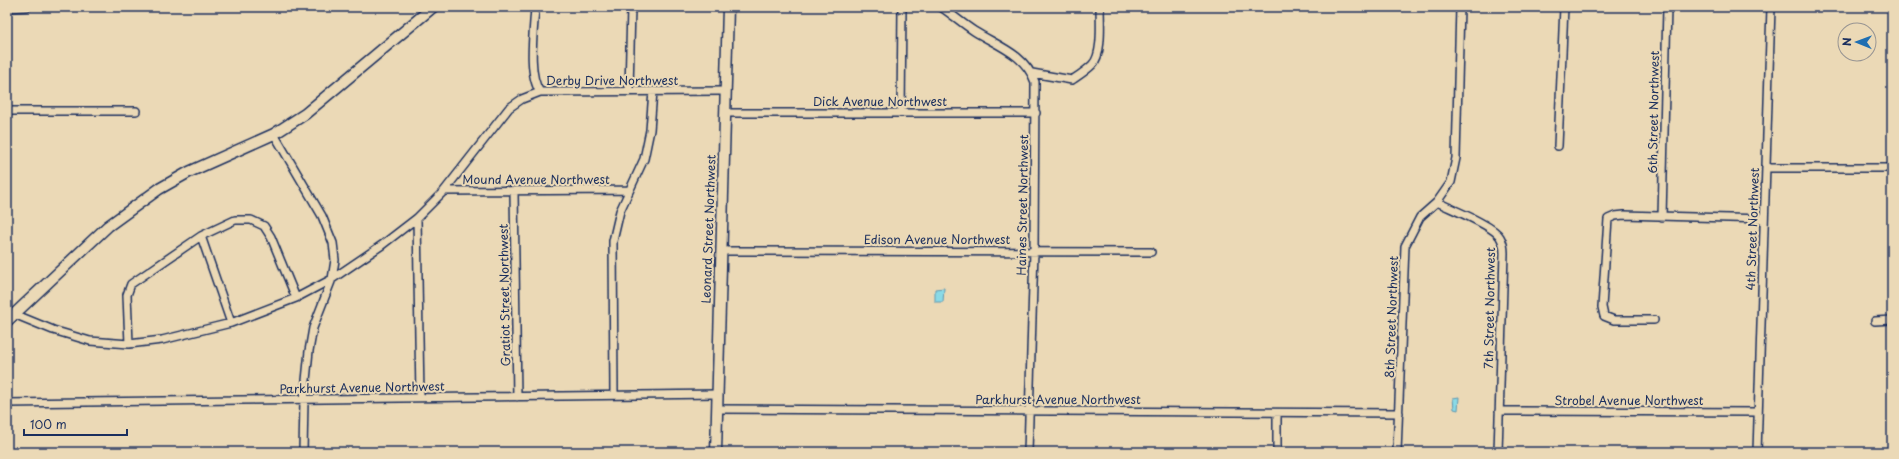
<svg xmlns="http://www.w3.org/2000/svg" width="1899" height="459" font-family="'Playpen Sans',sans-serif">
<rect width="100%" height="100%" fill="#ebd9b6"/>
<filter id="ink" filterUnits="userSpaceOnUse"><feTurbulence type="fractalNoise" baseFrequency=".025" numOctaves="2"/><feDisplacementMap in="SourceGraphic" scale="8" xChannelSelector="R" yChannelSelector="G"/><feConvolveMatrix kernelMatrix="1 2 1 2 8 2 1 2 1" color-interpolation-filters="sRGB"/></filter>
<g filter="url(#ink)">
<!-- water -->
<path fill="#8adae6" stroke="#5e96b0" d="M 944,288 L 943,302 L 935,302 L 935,289 Z
M 1459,397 L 1458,410 L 1454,409 L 1453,398 Z"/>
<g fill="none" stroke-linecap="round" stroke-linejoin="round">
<!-- street casing -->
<g stroke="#1b2f5e" stroke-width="10">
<path id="street" d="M 535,7 C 534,29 527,74 540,92
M 941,7 C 953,15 963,24 974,31 C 998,46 1025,54 1035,82 L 1034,251 L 1028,452
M 7,8 L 27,7
M 1032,73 L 1072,80 C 1078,76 1086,71 1092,65 C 1103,55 1100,22 1100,7
M 629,90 L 631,7
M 7,111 L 136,111
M 725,113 L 1036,113
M 901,113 L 902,7
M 274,134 L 322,216 L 333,243 L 335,260 L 332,279 L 313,328 L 309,351 L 304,400 L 303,452
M 1558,146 L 1564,7
M 1766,168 L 1892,168
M 444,191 L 629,190
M 514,192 L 517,397
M 1437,202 C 1451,209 1493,225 1500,237 C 1503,242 1504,247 1504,253 L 1498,452
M 1662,217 L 1667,7
M 417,218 L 420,397
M 201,236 L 231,323
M 722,251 L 1151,252
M 14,314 L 53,330 L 90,341 L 129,344 L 162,340 L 231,323 L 296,298 L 332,279 L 382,245 L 417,218 L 444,191 L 509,108 L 522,99 L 540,92 L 726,91
M 1654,320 L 1614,320 L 1604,316 L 1602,307 L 1608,219 L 1615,216 L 1624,215 L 1764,219
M 1875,321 L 1892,320
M 129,344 L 127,295 L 131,284 L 201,236 L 235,220 L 251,220 L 264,226 L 271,237 L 296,298
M 614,394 L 613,241 L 620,211 L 644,159 L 650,130 L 653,91
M 7,403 L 718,394
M 717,409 L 1399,413
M 1499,411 L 1758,412
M 1277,413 L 1277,452
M 1397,452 L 1405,246 L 1420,217 L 1437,202 L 1451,182 L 1456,158 L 1460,7
M 1757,452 L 1771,7"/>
</g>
<!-- secondary casing -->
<g stroke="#1b2f5e" stroke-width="13">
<path id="secondary" d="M 7,321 L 108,226 L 159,189 L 189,172 L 274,134 L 305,114 L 433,7
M 716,452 L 728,7"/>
</g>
<!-- street -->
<use href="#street" stroke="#ebd9b6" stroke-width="7"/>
<!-- secondary -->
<use href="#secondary" stroke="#ebd9b6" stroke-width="10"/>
</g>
</g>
<g text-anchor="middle" stroke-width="4" stroke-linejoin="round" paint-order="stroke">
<!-- street labels -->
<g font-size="12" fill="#1b2f5e" stroke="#ebd9b6">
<text x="612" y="85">Derby Drive Northwest</text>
<text x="880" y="106">Dick Avenue Northwest</text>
<text transform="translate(1654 112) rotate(-89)" y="4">6th Street Northwest</text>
<text x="536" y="184">Mound Avenue Northwest</text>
<text transform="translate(1023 205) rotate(-89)" y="4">Haines Street Northwest</text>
<text transform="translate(709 229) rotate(-88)" y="4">Leonard Street Northwest</text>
<text transform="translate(1753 229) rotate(-88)" y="4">4th Street Northwest</text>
<text x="937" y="244">Edison Avenue Northwest</text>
<text transform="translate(505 295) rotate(-91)" y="4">Gratiot Street Northwest</text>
<text transform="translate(1490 308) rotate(-89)" y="4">7th Street Northwest</text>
<text transform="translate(1392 317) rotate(-88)" y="4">8th Street Northwest</text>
<text transform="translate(362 388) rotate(-1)" y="4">Parkhurst Avenue Northwest</text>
<text x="1058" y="404">Parkhurst Avenue Northwest</text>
<text x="1629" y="405">Strobel Avenue Northwest</text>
</g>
</g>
<!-- margin -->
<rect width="1899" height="459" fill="none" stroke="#ebd9b6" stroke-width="24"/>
<rect x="12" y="12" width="1875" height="435" fill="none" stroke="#1b2f5e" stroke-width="1.5" filter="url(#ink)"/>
<!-- north arrow -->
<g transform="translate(1857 42) rotate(271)"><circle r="19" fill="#ebd9b6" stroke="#989593"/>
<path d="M0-3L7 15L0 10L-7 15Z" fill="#1f6fb2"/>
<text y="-6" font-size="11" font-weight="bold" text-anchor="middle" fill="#1b2f5e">N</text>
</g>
<!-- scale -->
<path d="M24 429v6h103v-6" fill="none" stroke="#1b2f5e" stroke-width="2"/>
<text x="30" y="429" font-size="12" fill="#1b2f5e" stroke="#ebd9b6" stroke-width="3" paint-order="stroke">100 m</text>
</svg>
